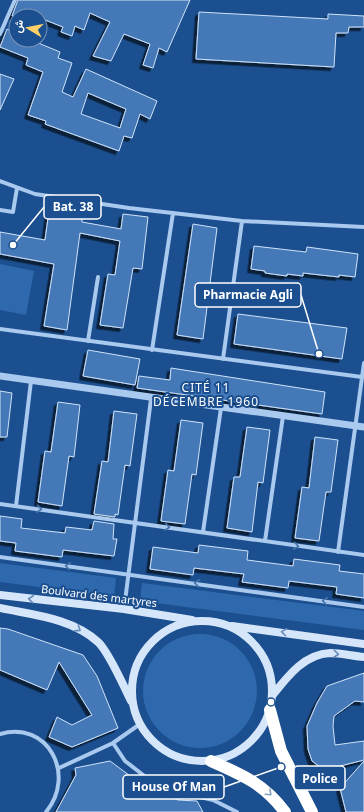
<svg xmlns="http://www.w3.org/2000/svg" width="364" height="812" font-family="'Noto Sans',Vazirmatn,sans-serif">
<defs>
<filter id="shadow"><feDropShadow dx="-3.5" dy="3.5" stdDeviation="0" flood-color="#0009"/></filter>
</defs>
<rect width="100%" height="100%" fill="#1b4f8f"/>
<!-- green -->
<path fill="#2e69ad" d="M 0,264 L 34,271 L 26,315 L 0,310 Z
M 0,563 L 116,578 L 114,597 L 0,582 Z
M 142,583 L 364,611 L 364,630 L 140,601 Z
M143 691a57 57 0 1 1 114 0a57 57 0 1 1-114 0Z"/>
<!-- building -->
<path fill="#4478b7" stroke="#cfe3fa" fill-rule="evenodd" filter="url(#shadow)" d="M 18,0 L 190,0 L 167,52 L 159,48 L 153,68 L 143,65 L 150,44 L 124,34 L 111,61 L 93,56 L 110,22 L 90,13 L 84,30 L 75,26 L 72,36 L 61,32 L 63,27 L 40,18 L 40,16 L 12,16 Z
M 199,12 L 328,19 L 328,14 L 364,16 L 364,27 L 349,27 L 348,33 L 336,33 L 334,67 L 196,59 Z
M 7,29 L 16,33 L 16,40 L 31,40 L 60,52 L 58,58 L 72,63 L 62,92 L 73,97 L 86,69 L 157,101 L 150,119 L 140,114 L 132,138 L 124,136 L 119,151 L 45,124 L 46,121 L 28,115 L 43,72 L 26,65 L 28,58 L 0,47 ZM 88,93 L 126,109 L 120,128 L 81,114 Z
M 0,74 L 14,79 L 0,110 Z
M 49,211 L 82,215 L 82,222 L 121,229 L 123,214 L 148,217 L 142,269 L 133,268 L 123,328 L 100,325 L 108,274 L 115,275 L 120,241 L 80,233 L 67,330 L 44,326 L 54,264 L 0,254 L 0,232 L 45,240 Z
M 193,224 L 217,228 L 203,339 L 177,335 Z
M 254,246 L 306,252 L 307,247 L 358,254 L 355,277 L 339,275 L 339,277 L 303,273 L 303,276 L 287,274 L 287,276 L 265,273 L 265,271 L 251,269 Z
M 238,314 L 347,328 L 342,359 L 234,344 Z
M 88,350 L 140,359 L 135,385 L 83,376 Z
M 171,368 L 325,392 L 322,414 L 137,388 L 139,376 L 170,380 Z
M 0,391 L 12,393 L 7,437 L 0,437 Z
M 58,402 L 80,405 L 74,457 L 69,456 L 62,506 L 38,502 L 45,451 L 51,452 Z
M 114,411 L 137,414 L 130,466 L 125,465 L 118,515 L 115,514 L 115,517 L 94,514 L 102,461 L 108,462 Z
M 181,420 L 203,423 L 196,475 L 192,474 L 185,524 L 161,521 L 168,470 L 174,471 Z
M 247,427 L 270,430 L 263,483 L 258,482 L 252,532 L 227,528 L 234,477 L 240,477 Z
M 315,437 L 338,440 L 331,492 L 326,492 L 319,541 L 295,538 L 302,487 L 309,488 Z
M 0,516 L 22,519 L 21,528 L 65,533 L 66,527 L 92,530 L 94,521 L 114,524 L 113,539 L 117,539 L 114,556 L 63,550 L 62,557 L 15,551 L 16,543 L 0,541 Z
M 199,545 L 248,551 L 247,560 L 293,566 L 294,559 L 340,565 L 339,571 L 364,574 L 364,598 L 336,594 L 337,587 L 289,581 L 288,588 L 242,582 L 244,574 L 194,568 L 193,575 L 150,569 L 153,547 L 198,553 Z
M 0,628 L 8,629 L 83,655 L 97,676 L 118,728 L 72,747 L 49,737 L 57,717 L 72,725 L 92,715 L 59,662 L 47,690 L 0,670 Z
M 364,673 L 364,702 L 355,701 L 334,716 L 333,726 L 335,745 L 364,741 L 364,760 L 324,770 L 312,761 L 308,749 L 307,726 L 317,703 L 327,686 Z
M 110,761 L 145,787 L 178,800 L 197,801 L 203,812 L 56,812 L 76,775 L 75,768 Z
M 364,761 L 364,812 L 346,812 L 340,788 Z"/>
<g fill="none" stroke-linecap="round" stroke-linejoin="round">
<!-- minor -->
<path stroke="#a9c9ee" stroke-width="4" d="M 0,34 L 15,0
M 0,181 L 35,194 L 129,208 L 242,221 L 364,227
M 0,210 L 13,212 L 17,188
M 0,329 L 362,377
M 88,341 L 98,277
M 152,350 L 173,213
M 223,359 L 242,221
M 0,504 L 364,555
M 16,506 L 31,381
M 203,532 L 221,408
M 265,541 L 283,416
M 338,552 L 364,363
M 0,557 L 364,607
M 124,609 L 151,399
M 0,734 C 47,720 77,774 46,812
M 113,743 L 125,761 L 147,778 L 170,790 L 213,800 L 237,812
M 59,768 L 113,743 L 140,724"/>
<!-- tertiary -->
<path stroke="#a9c9ee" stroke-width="7" d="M 0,376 L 364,427"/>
<!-- secondary -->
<path stroke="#d6e6fa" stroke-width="8" d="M 0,595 L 124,609 L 192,620
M 0,608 C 33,615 72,618 98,642 C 109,652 124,687 131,701
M132 691a70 70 0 1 1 140 0a70 70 0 1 1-140 0Z
M 232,626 L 364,644
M 272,696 C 287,677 304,654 330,653 C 341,653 353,656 364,657"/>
<!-- motorway -->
<path stroke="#fff" stroke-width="12" d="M 270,710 L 281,751 L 312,812
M 211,761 C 243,775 264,784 285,812"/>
</g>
<!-- one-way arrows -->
<defs><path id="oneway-chevron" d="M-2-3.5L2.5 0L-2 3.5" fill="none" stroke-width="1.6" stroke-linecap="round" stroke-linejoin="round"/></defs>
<g stroke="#4674ac">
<use href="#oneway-chevron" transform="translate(39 509) rotate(8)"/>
<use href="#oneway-chevron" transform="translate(167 527) rotate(8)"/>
<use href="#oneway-chevron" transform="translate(296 546) rotate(8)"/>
<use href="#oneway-chevron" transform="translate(68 566) rotate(-173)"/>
<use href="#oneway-chevron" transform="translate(197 583) rotate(-172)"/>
<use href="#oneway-chevron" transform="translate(325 601) rotate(-172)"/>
</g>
<g stroke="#668bba">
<use href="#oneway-chevron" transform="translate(31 599) rotate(-174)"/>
<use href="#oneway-chevron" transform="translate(78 629) rotate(33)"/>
<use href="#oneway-chevron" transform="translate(284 632) rotate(-172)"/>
<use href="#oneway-chevron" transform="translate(336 654) rotate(5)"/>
</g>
<use stroke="#829ec1" href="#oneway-chevron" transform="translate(269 793) rotate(43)"/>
<g text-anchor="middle" stroke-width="4" stroke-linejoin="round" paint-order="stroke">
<!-- street labels -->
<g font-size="11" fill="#fff" stroke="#1b4f8f">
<text transform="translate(99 596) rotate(7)" y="4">Boulvard des martyres</text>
</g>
<!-- neighbourhood labels -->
<g font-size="12" letter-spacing="1" fill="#fff" stroke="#1b4f8f">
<text x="206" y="392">CITÉ 11<tspan x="206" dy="14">DÉCEMBRE 1960</tspan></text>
</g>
</g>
<!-- callouts -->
<path fill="none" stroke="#fff" stroke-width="1.5" d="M13 245L44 207M319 354L301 295M271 702L294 778M281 767L224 787"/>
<g fill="#fff" stroke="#1b4f8f" stroke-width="1.5">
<circle cx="13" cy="245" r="4"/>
<circle cx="319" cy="354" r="4"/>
<circle cx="271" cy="702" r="4"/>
<circle cx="281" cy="767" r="4"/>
</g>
<g fill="#1b4f8f" stroke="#fff" stroke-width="1.5">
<rect x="44" y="195" width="57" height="24" rx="4"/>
<rect x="195" y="283" width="106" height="24" rx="4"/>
<rect x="294" y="766" width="51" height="24" rx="4"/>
<rect x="123" y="775" width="101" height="24" rx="4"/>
</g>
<g font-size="12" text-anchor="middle" font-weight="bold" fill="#fff">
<text x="73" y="211">Bat. 38</text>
<text x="248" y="299">Pharmacie Agli</text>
<text x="320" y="783">Police</text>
<text x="174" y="791">House Of Man</text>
</g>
<!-- north arrow -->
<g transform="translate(28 28) rotate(280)"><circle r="19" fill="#1b4f8f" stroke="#7695bc"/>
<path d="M0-3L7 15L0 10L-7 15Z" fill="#ffd166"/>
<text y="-6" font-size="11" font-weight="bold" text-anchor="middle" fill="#ffffff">ش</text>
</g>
</svg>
